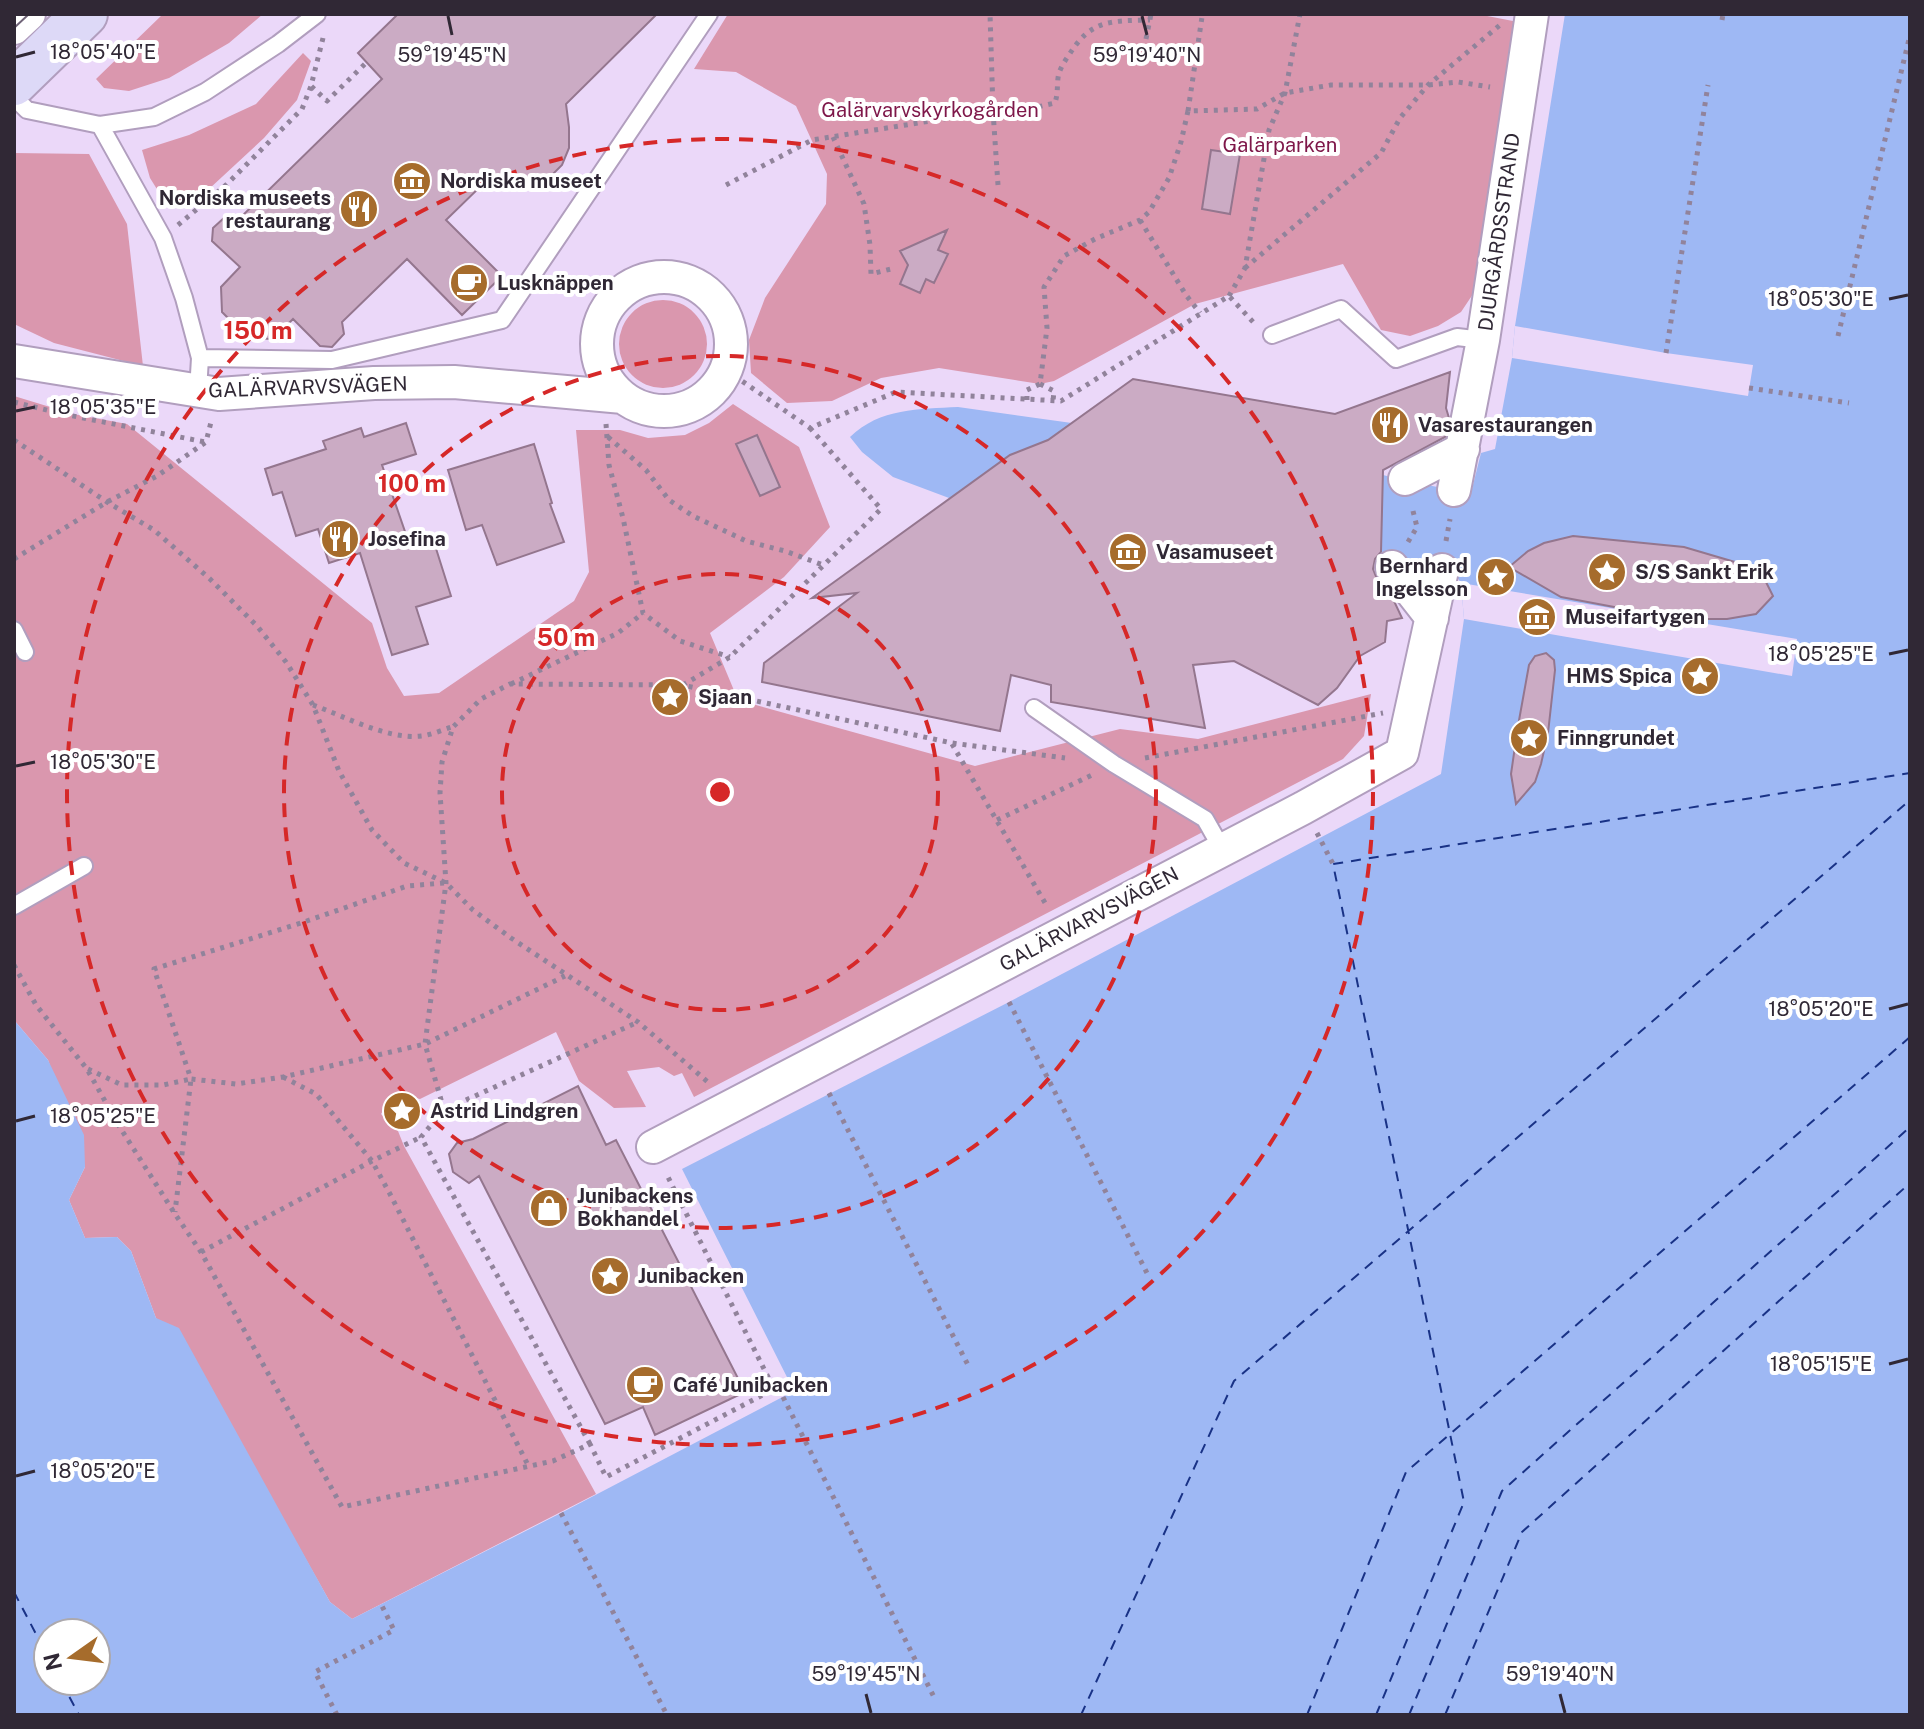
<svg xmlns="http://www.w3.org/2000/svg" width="1924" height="1729" font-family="'Public Sans',sans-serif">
<rect width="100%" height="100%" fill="#ebd8f9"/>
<!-- green -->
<path fill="#da97ae" d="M 163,14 L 263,14 L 229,43 L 169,78 L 129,91 L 104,88 L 96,79 Z
M 728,14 L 1477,14 L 1518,22 L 1475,291 L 1461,312 L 1438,326 L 1410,336 L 1381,330 L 1343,264 L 1195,304 L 1054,381 L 1040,384 L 939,368 L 881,378 L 832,401 L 787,403 L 751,373 L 749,340 L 765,298 L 826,204 L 827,174 L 796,106 L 736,72 L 694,69 Z
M 303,53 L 311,61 L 297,100 L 264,138 L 209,189 L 186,204 L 160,194 L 150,178 L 142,150 L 189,135 L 256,104 Z
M 14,153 L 89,154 L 127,224 L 143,366 L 54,343 L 14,324 Z
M619 344a44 44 0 1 1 88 0a44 44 0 1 1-88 0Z
M 14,396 L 73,414 L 127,424 L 372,623 L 387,668 L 404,696 L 439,693 L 574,601 L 589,572 L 576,430 L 620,430 L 648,438 L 685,435 L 709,423 L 733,404 L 799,447 L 830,527 L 784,577 L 710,633 L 738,700 L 975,766 L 1120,729 L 1198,739 L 1371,694 L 1364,736 L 1343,759 L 694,1097 L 682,1073 L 674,1076 L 659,1067 L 627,1071 L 646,1107 L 614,1108 L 579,1081 L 556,1032 L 420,1099 L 394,1093 L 381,1114 L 398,1131 L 404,1146 L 596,1494 L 352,1619 L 330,1602 L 295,1540 L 156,1318 L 131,1251 L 117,1237 L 85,1238 L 69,1200 L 85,1167 L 48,1060 L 14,1020 Z"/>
<!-- water -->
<path fill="#9eb8f4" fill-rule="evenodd" d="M 1565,14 L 1910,14 L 1910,1715 L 14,1715 L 14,1020 L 48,1060 L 84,1135 L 85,1167 L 69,1200 L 85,1238 L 117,1237 L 131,1251 L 156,1318 L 179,1328 L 330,1602 L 352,1619 L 561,1513 L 794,1391 L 682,1169 L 1009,1002 L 1441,774 L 1464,619 L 1461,583 L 1453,571 L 1380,565 L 1383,475 L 1410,482 L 1471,493 L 1481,453 L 1495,449 L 1512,358 L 1515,326 ZM 48,1633 L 96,1633 L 96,1681 L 48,1681 Z
M 958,407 L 1079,424 L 1062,518 L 949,498 L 893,477 L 862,452 L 850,437 C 880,408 919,409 958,407 Z"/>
<!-- pier -->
<path fill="#ebd8f9" d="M 1515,326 L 1666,353 L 1753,365 L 1748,396 L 1512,358 Z
M 1461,583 L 1797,639 L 1792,676 L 1464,619 Z"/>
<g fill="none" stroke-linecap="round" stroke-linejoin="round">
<!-- ferry -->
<path stroke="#193286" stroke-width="2" stroke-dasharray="10 8" stroke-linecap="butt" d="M 14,1592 L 48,1657
M 61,1681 L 79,1715
M 1081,1715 L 1234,1381 L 1910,800
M 1307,1715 L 1406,1472 L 1910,1037
M 1376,1715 L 1464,1502 L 1333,864 L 1910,773
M 1409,1715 L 1502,1491 L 1910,1127
M 1445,1715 L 1522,1532 L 1910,1183"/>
</g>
<!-- building -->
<path fill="#cbabc4" stroke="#94768e" stroke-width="2" d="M 398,14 L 657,14 L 566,104 L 569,127 L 569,148 L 562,165 L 547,180 L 529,187 L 508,187 L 486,181 L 446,220 L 502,276 L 462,315 L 407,259 L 342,322 L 344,334 L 332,347 L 320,346 L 293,319 L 273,339 L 248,338 L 222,312 L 221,287 L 240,267 L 212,241 L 213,228 L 225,217 L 240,218 L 382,79 L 358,53 Z
M 1211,150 L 1240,154 L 1230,214 L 1202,209 Z
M 947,230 L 938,250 L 948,254 L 934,283 L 926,279 L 920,293 L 900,284 L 908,265 L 900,251 Z
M 1450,372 L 1446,408 L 1449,418 L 1445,437 L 1383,470 L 1381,552 L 1375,559 L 1373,569 L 1377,579 L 1394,601 L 1402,618 L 1387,621 L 1385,642 L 1360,656 L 1337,688 L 1318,705 L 1234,661 L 1193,665 L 1205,728 L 1051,702 L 1051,685 L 1011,675 L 1000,731 L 762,682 L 764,663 L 857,593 L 812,598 L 1010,455 L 1048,440 L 1133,379 L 1335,414 Z
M 406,423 L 416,454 L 382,465 L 410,546 L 433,539 L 451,596 L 416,607 L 428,644 L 392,655 L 360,553 L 329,563 L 318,529 L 296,536 L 282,492 L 273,495 L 265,469 L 326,449 L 323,441 L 361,428 L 364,437 Z
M 757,435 L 780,487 L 760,496 L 736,444 Z
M 534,444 L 552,503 L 550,504 L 564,542 L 497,565 L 482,525 L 466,530 L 448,470 Z
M 1573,536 L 1684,547 L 1745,565 L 1764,578 L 1773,596 L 1756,614 L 1727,619 L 1678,619 L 1561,597 L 1509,567 L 1528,551 L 1544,543 Z
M 1546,653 L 1554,660 L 1555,670 L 1548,733 L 1541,764 L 1535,782 L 1516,804 L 1511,774 L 1518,726 L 1529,665 L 1535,656 Z
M 578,1086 L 606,1145 L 616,1140 L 745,1392 L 655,1435 L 643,1407 L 605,1424 L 479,1176 L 469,1183 L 453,1172 L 449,1154 L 457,1143 L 473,1139 Z"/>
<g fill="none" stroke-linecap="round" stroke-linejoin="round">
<!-- lane casing -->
<g stroke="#b19ebe" stroke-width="20">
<path id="lane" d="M 14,97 L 27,110 L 100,125 L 154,117 L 205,92 L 278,44 L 317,14
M 100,125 L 163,238 L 184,298 L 200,358 L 198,391
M 1272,335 L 1341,309 L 1396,359 L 1457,337 L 1483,340
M 200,358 L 332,360 L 502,320 L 709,14
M 14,630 L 25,652
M 1034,708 L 1114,764 L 1205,819 L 1222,849
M 14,906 L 84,866"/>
</g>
<!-- street casing -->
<g stroke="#b19ebe" stroke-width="36">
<path id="street" d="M 14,28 L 29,14
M597 344a67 67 0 1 1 134 0a67 67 0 1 1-134 0Z
M 14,361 L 219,394 L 374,383 L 454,382 L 623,397
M 1405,479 L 1463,449
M 1454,490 L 1483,340 L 1532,14
M 1392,567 L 1432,618
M 653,1147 L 1303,808 L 1402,753 L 1442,570"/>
</g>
<!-- secondary casing -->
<g stroke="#b19ebe" stroke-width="48">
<path id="secondary" d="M 14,83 L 85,14"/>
</g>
<!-- path -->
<path stroke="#91839b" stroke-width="5" stroke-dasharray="4 6" stroke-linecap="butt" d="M 1722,20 L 1723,14
M 323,38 L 311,86 L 327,101 L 367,62
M 1146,39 L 1151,14
M 1188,111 L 1202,17 L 1205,14
M 833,137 L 864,204 L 870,245 L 871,274 L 895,268
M 726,185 L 812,140 L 993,111 L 990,14
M 998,185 L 993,111 L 1024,110 L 1055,103 C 1058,93 1057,87 1058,78 C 1059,70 1064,62 1069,55 C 1091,19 1111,21 1150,20
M 1140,220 L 1186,295 L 1200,313
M 178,225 L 226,185 L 302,109 L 311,86
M 1245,268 L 1381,153 L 1400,118 L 1428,85 L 1500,25
M 1229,296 L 1245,268 L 1269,130 L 1285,93 L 1300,14
M 1838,336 L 1910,35
M 1666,353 L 1708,85
M 726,370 L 810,428 L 896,392 L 1061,401 L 1229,296 L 1254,323
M 1040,384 L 1054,391 L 1053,401
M 1749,388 L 1849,403
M 1027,400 L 1027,390 L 1040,384 L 1047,328 L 1044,287 L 1064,256 L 1095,239 L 1140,220 L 1149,212 L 1169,178 L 1181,142 L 1188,111 L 1257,109 L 1285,93 L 1331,85 L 1428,85 L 1458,82 L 1490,87
M 14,402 L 63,414 L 205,442
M 606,424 L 609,465 L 623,518 L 643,613 L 680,641 L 730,657
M 608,437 L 646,470 L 669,500 L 693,516 L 746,541 L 785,551 L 823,565
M 14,440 L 107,502 L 154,530 L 210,579 L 257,626 L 286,662 L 313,705 L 339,771 L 372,830 L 404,863 L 446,883 L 473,910 L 511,938 L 638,1022 L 709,1083
M 1446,541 L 1450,519
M 1408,542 L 1417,527 L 1412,507
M 14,559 L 107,502 L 157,476 L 206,442 L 211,422
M 511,684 L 618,633 L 643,613
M 683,685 L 730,657 L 881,509 L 810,428
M 313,705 C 344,716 388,740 421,736 C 431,735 442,730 452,727
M 952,744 L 1048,908
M 1145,758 L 1383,713
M 997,820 L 1094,774
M 1317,833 L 1333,864
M 444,883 L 407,886 L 304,922 L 154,969 L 191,1079 L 236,1084 L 283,1077 L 425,1044 L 565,976
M 14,965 L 36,1005 L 87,1069 L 119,1126 L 175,1214 L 201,1252 L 342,1507 L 553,1461 L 590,1444 L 606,1477 L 774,1389 L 666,1173
M 1009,1002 L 1149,1277
M 88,1069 L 122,1085 L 163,1085 L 191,1079 L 175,1212
M 283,1077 L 316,1094 L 372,1161 L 390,1194 L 528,1465
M 829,1093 L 970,1369
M 444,1110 L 425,1044 L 446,883 L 440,793 L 442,762 L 453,727 L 481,699 L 510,684 L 682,685 L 952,743 L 1065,758
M 201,1252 L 372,1161 L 421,1137
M 783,1397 L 935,1699
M 590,1444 L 421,1137 L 444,1110 L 638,1022
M 561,1513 L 667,1715
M 337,1715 L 315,1672 L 394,1630 L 381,1604"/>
<!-- lane -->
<use href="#lane" stroke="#fff" stroke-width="16"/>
<!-- street -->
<use href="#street" stroke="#fff" stroke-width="32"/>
<!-- secondary -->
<use href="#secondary" stroke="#ddd9f7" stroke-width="44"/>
<!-- tram -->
<path stroke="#706478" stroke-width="2" d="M 14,28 L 29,14"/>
</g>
<!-- ticks -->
<path fill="none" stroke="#302835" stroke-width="3" d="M 448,16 L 452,35M 1142,16 L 1147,35M 16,57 L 35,52M 1889,299 L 1908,295M 16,411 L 35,407M 1889,654 L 1908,650M 16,766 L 35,762M 1889,1009 L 1908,1004M 16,1121 L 35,1116M 1889,1364 L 1908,1359M 16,1476 L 35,1471M 866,1694 L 871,1713M 1560,1694 L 1565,1713"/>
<!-- distance rings -->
<g fill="none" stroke="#d62828" stroke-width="4" stroke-dasharray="14 10">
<circle cx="720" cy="792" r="218"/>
<circle cx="720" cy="792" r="436"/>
<circle cx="720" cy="792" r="653"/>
</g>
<!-- icons -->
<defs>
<g id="museum-disc" transform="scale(2)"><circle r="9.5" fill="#a66c2c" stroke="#fff"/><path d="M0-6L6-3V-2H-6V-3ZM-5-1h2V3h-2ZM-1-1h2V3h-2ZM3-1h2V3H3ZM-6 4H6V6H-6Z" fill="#fff"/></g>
<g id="restaurant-disc" transform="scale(2)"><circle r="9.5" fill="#a66c2c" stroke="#fff"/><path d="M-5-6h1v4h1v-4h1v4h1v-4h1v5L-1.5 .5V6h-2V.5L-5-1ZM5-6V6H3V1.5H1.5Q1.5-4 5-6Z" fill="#fff"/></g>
<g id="cafe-disc" transform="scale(2)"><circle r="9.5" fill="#a66c2c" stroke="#fff"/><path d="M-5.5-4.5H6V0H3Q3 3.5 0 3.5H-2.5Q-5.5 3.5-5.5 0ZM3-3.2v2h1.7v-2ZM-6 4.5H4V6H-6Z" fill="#fff"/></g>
<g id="sight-disc" transform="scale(2)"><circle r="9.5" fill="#a66c2c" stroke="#fff"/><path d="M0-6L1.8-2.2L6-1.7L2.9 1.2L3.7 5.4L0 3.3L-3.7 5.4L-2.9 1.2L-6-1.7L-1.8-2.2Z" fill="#fff"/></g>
<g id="shop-disc" transform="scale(2)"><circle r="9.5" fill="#a66c2c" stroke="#fff"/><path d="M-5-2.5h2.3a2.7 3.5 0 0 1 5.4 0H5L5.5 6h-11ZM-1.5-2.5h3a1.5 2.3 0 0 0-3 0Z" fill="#fff"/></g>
</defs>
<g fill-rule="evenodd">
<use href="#museum-disc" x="412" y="181"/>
<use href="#restaurant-disc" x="359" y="209"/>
<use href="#cafe-disc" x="469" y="283"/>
<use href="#restaurant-disc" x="1390" y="425"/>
<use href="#restaurant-disc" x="340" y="539"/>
<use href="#museum-disc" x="1128" y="552"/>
<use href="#sight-disc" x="1607" y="572"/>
<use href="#sight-disc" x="1496" y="577"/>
<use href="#museum-disc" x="1537" y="617"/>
<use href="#sight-disc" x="1700" y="676"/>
<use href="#sight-disc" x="670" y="697"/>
<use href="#sight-disc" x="1529" y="738"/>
<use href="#sight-disc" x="402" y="1111"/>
<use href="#shop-disc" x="549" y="1208"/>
<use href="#sight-disc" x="610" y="1276"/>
<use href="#cafe-disc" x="645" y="1385"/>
</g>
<g text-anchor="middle" stroke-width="8" stroke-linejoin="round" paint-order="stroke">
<!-- park labels -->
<g font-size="20" fill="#7e1749" stroke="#fff">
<text x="930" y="117">Galärvarvskyrkogården</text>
<text x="1280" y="152">Galärparken</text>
</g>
<!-- poi labels -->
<g font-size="20" font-weight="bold" fill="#302835" stroke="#fff" text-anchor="start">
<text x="440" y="188">Nordiska museet</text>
<text x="331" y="205" text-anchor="end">Nordiska museets<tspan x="331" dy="23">restaurang</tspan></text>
<text x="497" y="290">Lusknäppen</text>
<text x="1418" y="432">Vasarestaurangen</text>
<text x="368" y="546">Josefina</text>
<text x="1156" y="559">Vasamuseet</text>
<text x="1468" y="573" text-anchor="end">Bernhard<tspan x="1468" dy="23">Ingelsson</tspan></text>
<text x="1635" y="579">S/S Sankt Erik</text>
<text x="1565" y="624">Museifartygen</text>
<text x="1672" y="683" text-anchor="end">HMS Spica</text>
<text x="698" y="704">Sjaan</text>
<text x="1557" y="745">Finngrundet</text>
<text x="430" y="1118">Astrid Lindgren</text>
<text x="577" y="1203">Junibackens<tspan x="577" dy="23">Bokhandel</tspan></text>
<text x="638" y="1283">Junibacken</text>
<text x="673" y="1392">Café Junibacken</text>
</g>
<!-- street labels -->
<g font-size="20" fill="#302835" stroke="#fff">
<text transform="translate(1499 232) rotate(-82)" y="7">DJURGÅRDSSTRAND</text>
<text transform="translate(308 387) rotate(-2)" y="7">GALÄRVARVSVÄGEN</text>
<text transform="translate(1089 919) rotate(-28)" y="7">GALÄRVARVSVÄGEN</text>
</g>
</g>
<g font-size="20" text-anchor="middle" fill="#302835" stroke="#fff" stroke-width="8" stroke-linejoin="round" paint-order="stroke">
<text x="103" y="59">18°05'40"E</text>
<text x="452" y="62">59°19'45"N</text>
<text x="1147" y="62">59°19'40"N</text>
<text x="1821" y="306">18°05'30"E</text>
<text x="103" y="414">18°05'35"E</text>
<text x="1821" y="661">18°05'25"E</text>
<text x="103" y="769">18°05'30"E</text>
<text x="1821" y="1016">18°05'20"E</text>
<text x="103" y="1123">18°05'25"E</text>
<text x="1821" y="1371">18°05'15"E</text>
<text x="103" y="1478">18°05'20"E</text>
<text x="866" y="1681">59°19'45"N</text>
<text x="1560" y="1681">59°19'40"N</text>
</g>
<circle cx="720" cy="792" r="12" fill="#d62828" stroke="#fff" stroke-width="4"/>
<g font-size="24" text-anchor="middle" font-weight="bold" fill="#d62828" stroke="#fff" stroke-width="8" stroke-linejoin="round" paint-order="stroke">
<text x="258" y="339">150 m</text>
<text x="412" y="492">100 m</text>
<text x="566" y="646">50 m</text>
</g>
<!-- border -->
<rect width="1924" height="1729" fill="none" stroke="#302835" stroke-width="32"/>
<!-- north arrow -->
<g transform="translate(72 1657) rotate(256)"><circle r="38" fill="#ffffff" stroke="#aca9ae" stroke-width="2"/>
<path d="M0-6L14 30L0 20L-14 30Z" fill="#a66c2c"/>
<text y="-12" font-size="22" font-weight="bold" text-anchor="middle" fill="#302835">N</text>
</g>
</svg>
